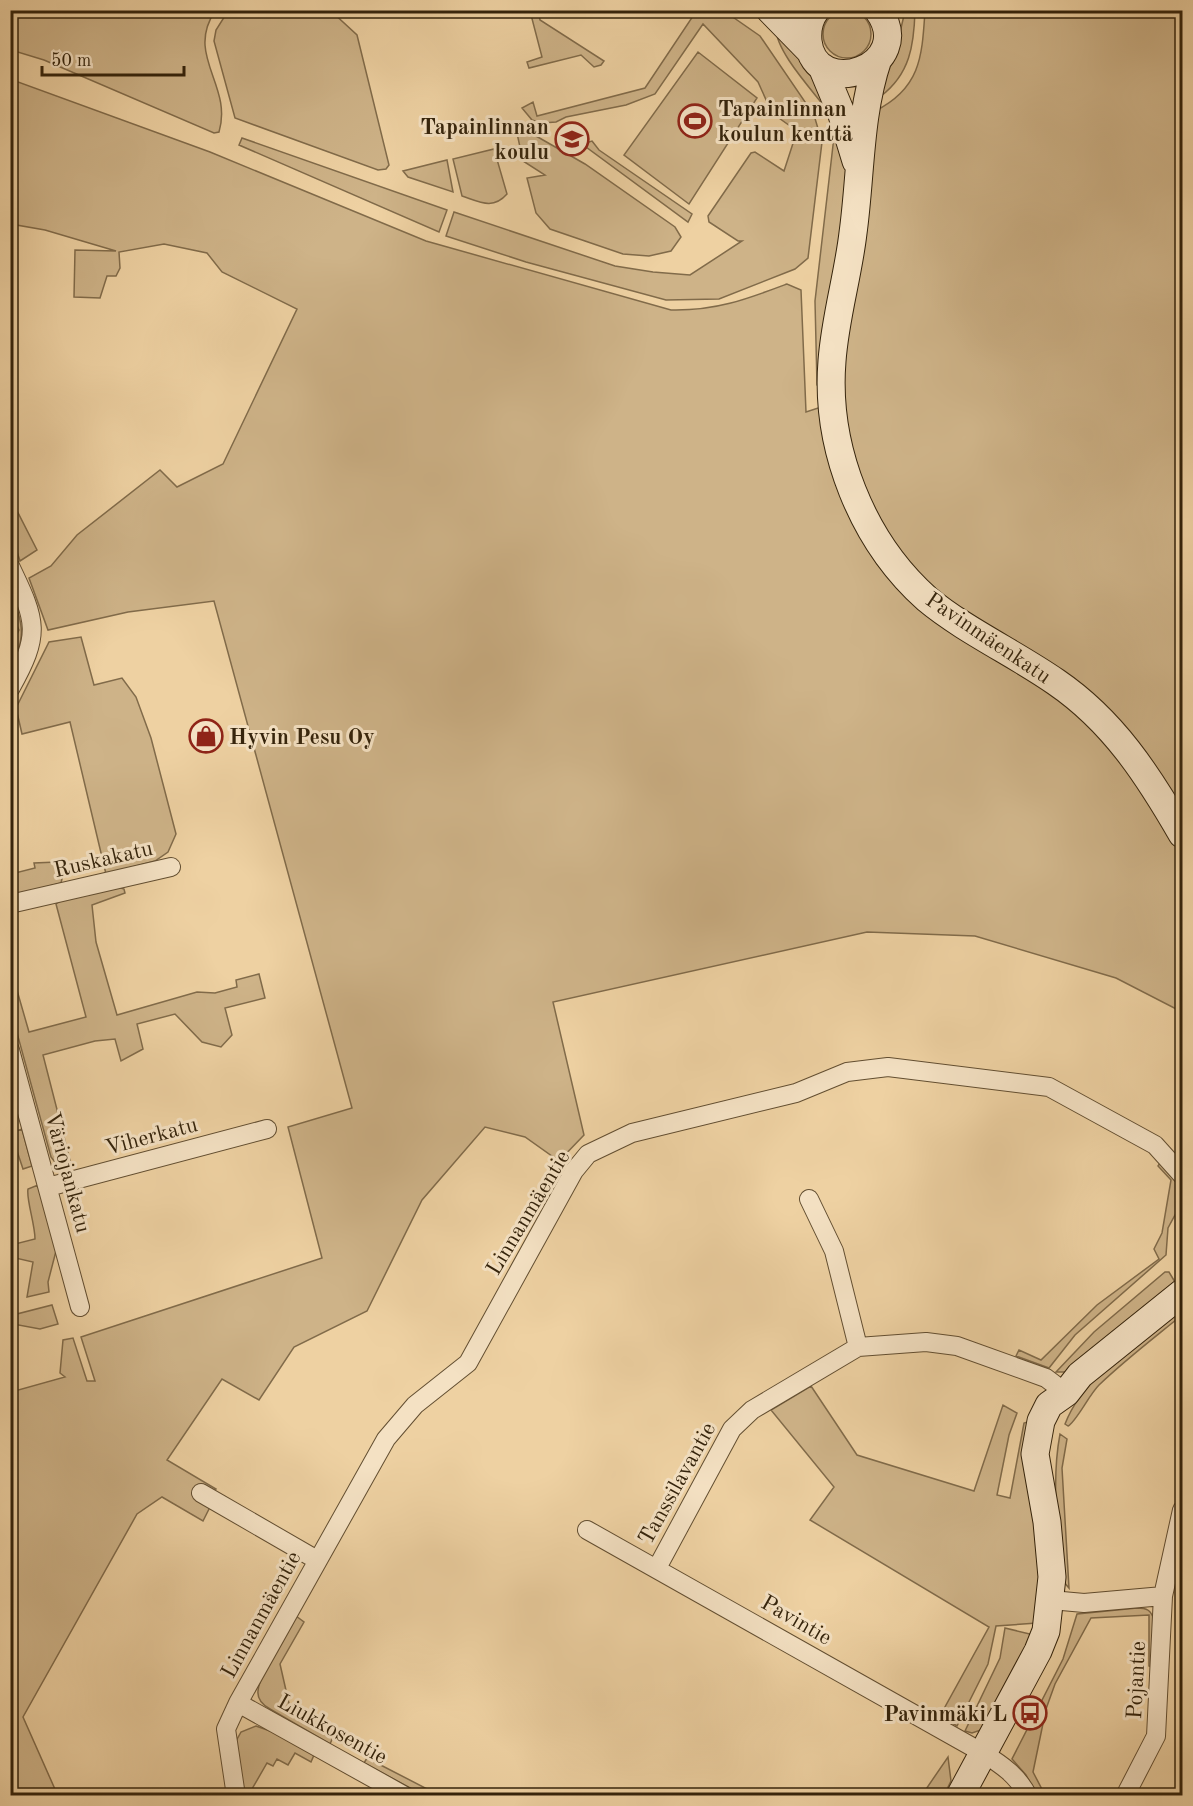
<svg xmlns="http://www.w3.org/2000/svg" width="1193" height="1806" font-family="'Old Standard TT',serif">
<rect width="100%" height="100%" fill="#eed1a2"/>
<filter id="stains"><feTurbulence type="fractalNoise" baseFrequency=".00333" numOctaves="4"/><feColorMatrix values="0 0 0 0 .2 0 0 0 0 .09 0 0 0 0 .02 0 0 0 .5 -.17"/></filter>
<radialGradient id="worn" r=".72"><stop offset=".6" stop-color="#630" stop-opacity="0"/><stop offset="1" stop-color="#630" stop-opacity=".3"/></radialGradient>
<!-- green -->
<path fill="#ceb388" stroke="#816b4a" stroke-width="1.5" d="M 697,10 L 724,11 L 760,36 L 814,115 L 822,142 L 808,258 L 795,269 L 719,299 L 666,300 L 526,262 L 446,236 L 454,212 L 615,266 L 653,272 L 690,275 L 742,241 L 738,241 L 709,222 L 708,216 L 751,153 L 755,152 L 784,171 L 797,131 L 772,113 L 758,82 L 703,24 L 655,94 L 626,105 L 566,117 L 556,122 L 542,123 L 532,120 L 522,108 L 533,102 L 537,116 L 645,88 Z
M823 34a24 24 0 1 1 48 0a24 24 0 1 1-48 0Z
M 10,11 L 215,11 C 185,56 233,85 219,132 L 214,133 L 44,60 L 11,50 Z
M 228,11 L 331,11 L 357,35 L 389,165 L 386,169 L 378,170 L 235,118 L 214,41 L 216,30 Z
M 530,11 L 538,11 L 540,20 L 604,61 L 601,65 L 594,67 L 581,55 L 529,68 L 527,62 L 542,57 Z
M 905,11 L 915,11 C 914,45 910,74 881,96 L 882,72 L 894,58 Z
M 925,11 L 1182,11 L 1182,1012 L 1116,978 L 975,936 L 867,932 L 553,1002 L 584,1135 L 559,1161 L 525,1137 L 485,1127 L 422,1200 L 367,1311 L 294,1347 L 259,1400 L 222,1379 L 167,1460 L 216,1489 L 206,1504 L 210,1507 L 203,1521 L 162,1497 L 137,1514 L 23,1717 L 58,1796 L 11,1795 L 11,1392 L 65,1377 L 60,1373 L 63,1340 L 73,1338 L 87,1381 L 95,1381 L 81,1337 L 322,1258 L 288,1127 L 352,1108 L 214,601 L 128,612 L 48,630 L 29,578 L 51,566 L 77,535 L 160,470 L 177,487 L 223,464 L 297,309 L 222,272 L 207,253 L 164,244 L 119,252 L 120,268 L 116,276 L 107,276 L 100,298 L 74,297 L 75,250 L 116,251 L 45,230 L 11,224 L 10,79 L 210,152 L 426,241 L 671,310 C 716,311 747,299 787,284 L 801,290 L 806,412 L 843,400 L 842,382 L 875,111 C 921,88 922,56 925,11 Z
M 776,28 L 825,91 L 827,110 C 814,92 775,51 776,28 Z
M 698,52 L 757,98 L 689,204 L 624,155 Z
M 515,124 L 585,164 L 675,227 L 681,237 L 671,251 L 649,256 L 623,254 L 550,229 L 536,213 L 527,178 L 545,175 L 523,161 Z
M 835,128 L 841,129 L 847,177 L 821,386 L 817,385 L 815,301 Z
M 242,138 L 447,210 L 439,232 L 239,145 Z
M 592,141 L 599,150 L 692,214 L 688,222 L 582,144 Z
M 494,149 L 507,194 C 493,210 480,202 462,196 L 453,159 Z
M 447,160 L 453,192 L 408,177 L 403,171 Z
M 10,497 L 37,550 L 20,561 L 11,533 Z
M 10,591 C 26,627 24,638 11,674 L 11,647 L 19,630 L 11,613 Z
M 81,637 L 94,685 L 122,678 L 136,697 L 151,738 L 176,834 L 168,852 L 155,861 L 106,874 L 70,722 L 22,734 L 16,708 L 49,642 Z
M 57,862 L 64,871 L 61,883 L 11,896 L 11,874 L 35,868 L 34,863 Z
M 115,886 L 124,889 L 125,893 L 92,905 L 96,942 L 117,1015 L 197,992 L 215,993 L 237,987 L 236,980 L 259,974 L 265,998 L 225,1008 L 232,1035 L 221,1047 L 202,1042 L 175,1014 L 137,1024 L 143,1049 L 121,1061 L 115,1039 L 95,1041 L 43,1055 L 72,1168 L 58,1166 L 51,1157 L 11,1011 L 10,966 L 29,1032 L 86,1017 L 56,904 L 66,897 Z
M 22,1129 L 32,1166 L 23,1169 L 11,1133 Z
M 1162,1160 L 1182,1188 L 1182,1202 L 1168,1228 L 1166,1255 L 1075,1335 L 1049,1368 L 1016,1356 L 1019,1350 L 1041,1360 L 1097,1305 L 1159,1259 L 1154,1249 L 1162,1233 L 1171,1180 L 1158,1166 Z
M 38,1185 L 56,1251 L 48,1282 L 49,1292 L 27,1297 L 33,1262 L 11,1257 L 11,1245 L 35,1239 C 35,1224 26,1199 28,1189 Z
M 1165,1272 L 1169,1272 L 1175,1282 L 1153,1304 L 1070,1372 L 1056,1372 L 1094,1332 Z
M 52,1305 L 58,1324 L 40,1329 L 13,1324 L 17,1314 Z
M 1182,1309 L 1182,1315 C 1154,1338 1125,1360 1099,1385 C 1089,1395 1076,1422 1068,1426 L 1065,1424 C 1086,1371 1139,1343 1182,1309 Z
M 811,1386 L 857,1455 L 974,1491 L 1003,1405 L 1017,1413 L 1009,1435 L 997,1495 L 1010,1498 L 1024,1423 L 1028,1422 L 1042,1557 L 1037,1623 L 996,1626 L 988,1664 L 957,1726 L 940,1716 L 989,1627 L 810,1520 L 834,1487 L 771,1410 Z
M 1060,1434 L 1067,1439 L 1062,1468 L 1069,1588 L 1062,1580 C 1058,1532 1051,1482 1060,1434 Z
M 1137,1608 C 1147,1608 1151,1610 1154,1620 L 1152,1667 L 1149,1666 L 1149,1615 L 1091,1618 L 1055,1684 L 1046,1709 L 1033,1772 L 1045,1795 L 1037,1795 L 1026,1775 L 1012,1759 L 1063,1659 L 1077,1614 Z
M 296,1616 L 304,1622 L 280,1664 L 290,1708 L 334,1735 L 330,1744 L 270,1709 C 263,1705 257,1700 258,1691 C 258,1676 287,1631 296,1616 Z
M 1005,1628 L 1034,1635 L 981,1730 L 972,1733 L 965,1731 L 1000,1658 Z
M 256,1726 L 273,1732 L 314,1755 L 311,1762 L 295,1753 L 288,1765 L 277,1759 L 273,1766 L 267,1763 L 252,1789 L 262,1795 L 243,1796 L 235,1743 L 241,1732 Z
M 948,1757 L 951,1781 L 944,1795 L 922,1795 Z
M 367,1758 L 435,1793 L 434,1795 L 423,1795 L 364,1763 Z"/>
<g fill="none" stroke-linecap="round" stroke-linejoin="round">
<!-- street casing -->
<g stroke="#624e31" stroke-width="20">
<path id="street" d="M 10,566 C 37,622 41,634 10,689
M 10,904 L 171,867
M 10,1050 L 80,1307
M 48,1187 L 267,1129
M 809,1199 L 834,1251 L 858,1347
M 201,1493 L 317,1560
M 587,1530 L 983,1753 C 1002,1765 1017,1775 1028,1796
M 657,1568 L 732,1429 L 752,1410 L 858,1347 L 926,1342 L 957,1346 L 1046,1378 L 1066,1393
M 1051,1600 L 1084,1603 L 1163,1596
M 238,1703 L 405,1796
M 236,1796 L 226,1729 L 238,1703 L 386,1439 L 415,1405 L 468,1363 L 574,1171 L 588,1154 L 632,1133 L 796,1093 L 847,1072 L 888,1067 L 1049,1087 L 1155,1145 L 1182,1175
M 1125,1796 L 1156,1736 L 1163,1596 L 1182,1510"/>
</g>
<!-- secondary casing -->
<g stroke="#34230b" stroke-width="29">
<path id="secondary" d="M 770,10 L 809,50
M 816,10 C 809,19 807,30 808,41 C 815,103 919,67 878,10
M 878,59 C 859,115 861,175 853,233 C 848,276 835,318 832,361 C 825,448 862,541 927,599 C 964,630 1016,654 1056,682 C 1113,721 1148,775 1182,834
M 822,67 L 842,115 L 856,161
M 960,1796 L 1038,1651 L 1046,1631 L 1052,1577 L 1047,1522 L 1035,1454 L 1041,1421 L 1049,1405 L 1066,1393 L 1080,1375 L 1182,1293"/>
</g>
<!-- street -->
<use href="#street" stroke="#f4e1c3" stroke-width="18"/>
<!-- secondary -->
<use href="#secondary" stroke="#f4e1c3" stroke-width="27"/>
</g>
<!-- icons -->
<defs>
<g id="stadium-ring" transform="scale(1.725)"><circle r="9.5" fill="#f4e1c3" stroke="#8f2418" stroke-width="1.5"/><path d="M0-5a6.5 5 0 1 0 0 10a6.5 5 0 1 0 0-10ZM-3.5-1.8h7v3.6h-7Z" fill="#8f2418"/></g>
<g id="school-ring" transform="scale(1.725)"><circle r="9.5" fill="#f4e1c3" stroke="#8f2418" stroke-width="1.5"/><path d="M0-5L7-2L0 1L-7-2ZM-4 1L0 2.5L4 1V4Q0 6-4 4Z" fill="#8f2418"/></g>
<g id="shop-ring" transform="scale(1.725)"><circle r="9.5" fill="#f4e1c3" stroke="#8f2418" stroke-width="1.5"/><path d="M-5-2.5h2.3a2.7 3.5 0 0 1 5.4 0H5L5.5 6h-11ZM-1.5-2.5h3a1.5 2.3 0 0 0-3 0Z" fill="#8f2418"/></g>
<g id="bus-ring" transform="scale(1.725)"><circle r="9.5" fill="#f4e1c3" stroke="#8f2418" stroke-width="1.5"/><path d="M-5-6H5V4H4V6H2V4H-2V6H-4V4H-5ZM-3.5-4V0h7V-4ZM-3.5 1.2v1.5H-2V1.2ZM2 1.2v1.5H3.5V1.2Z" fill="#8f2418"/></g>
</defs>
<g fill-rule="evenodd">
<use href="#stadium-ring" x="695" y="121"/>
<use href="#school-ring" x="572" y="139"/>
<use href="#shop-ring" x="206" y="736"/>
<use href="#bus-ring" x="1030" y="1713"/>
</g>
<g text-anchor="middle" stroke-width="6" stroke-linejoin="round" paint-order="stroke">
<!-- poi labels -->
<g font-size="22" font-weight="bold" fill="#34230b" stroke="#f4e1c3" text-anchor="start">
<text x="718" y="116">Tapainlinnan<tspan x="718" dy="25">koulun kenttä</tspan></text>
<text x="549" y="134" text-anchor="end">Tapainlinnan<tspan x="549" dy="25">koulu</tspan></text>
<text x="229" y="744">Hyvin Pesu Oy</text>
<text x="1007" y="1721" text-anchor="end">Pavinmäki L</text>
</g>
<!-- street labels -->
<g font-size="22" fill="#34230b" stroke="#f4e1c3">
<text transform="translate(989 637) rotate(34)" y="8">Pavinmäenkatu</text>
<text transform="translate(103 858) rotate(-13)" y="8">Ruskakatu</text>
<text transform="translate(151 1135) rotate(-15)" y="8">Viherkatu</text>
<text transform="translate(69 1172) rotate(75)" y="8">Väriojankatu</text>
<text transform="translate(527 1212) rotate(-59)" y="8">Linnanmäentie</text>
<text transform="translate(676 1483) rotate(-61)" y="8">Tanssilavantie</text>
<text transform="translate(260 1614) rotate(-61)" y="8">Linnanmäentie</text>
<text transform="translate(797 1619) rotate(30)" y="8">Pavintie</text>
<text transform="translate(1135 1680) rotate(-87)" y="8">Pojantie</text>
<text transform="translate(333 1728) rotate(29)" y="8">Liukkosentie</text>
</g>
</g>
<!-- margin -->
<rect width="1193" height="1806" fill="none" stroke="#eed1a2" stroke-width="36"/>
<rect x="12" y="12" width="1169" height="1782" fill="none" stroke="#34230b" stroke-width="3"/>
<rect x="18" y="18" width="1157" height="1770" fill="none" stroke="#34230b" stroke-width="1.5"/>
<!-- scale -->
<path d="M42 66v9h142v-9" fill="none" stroke="#34230b" stroke-width="3"/>
<text x="51" y="66" font-size="18" fill="#34230b" stroke="#f4e1c3" stroke-width="4.5" paint-order="stroke">50 m</text>
<rect width="100%" height="100%" filter="url(#stains)"/>
<rect width="100%" height="100%" fill="url(#worn)"/>
</svg>
